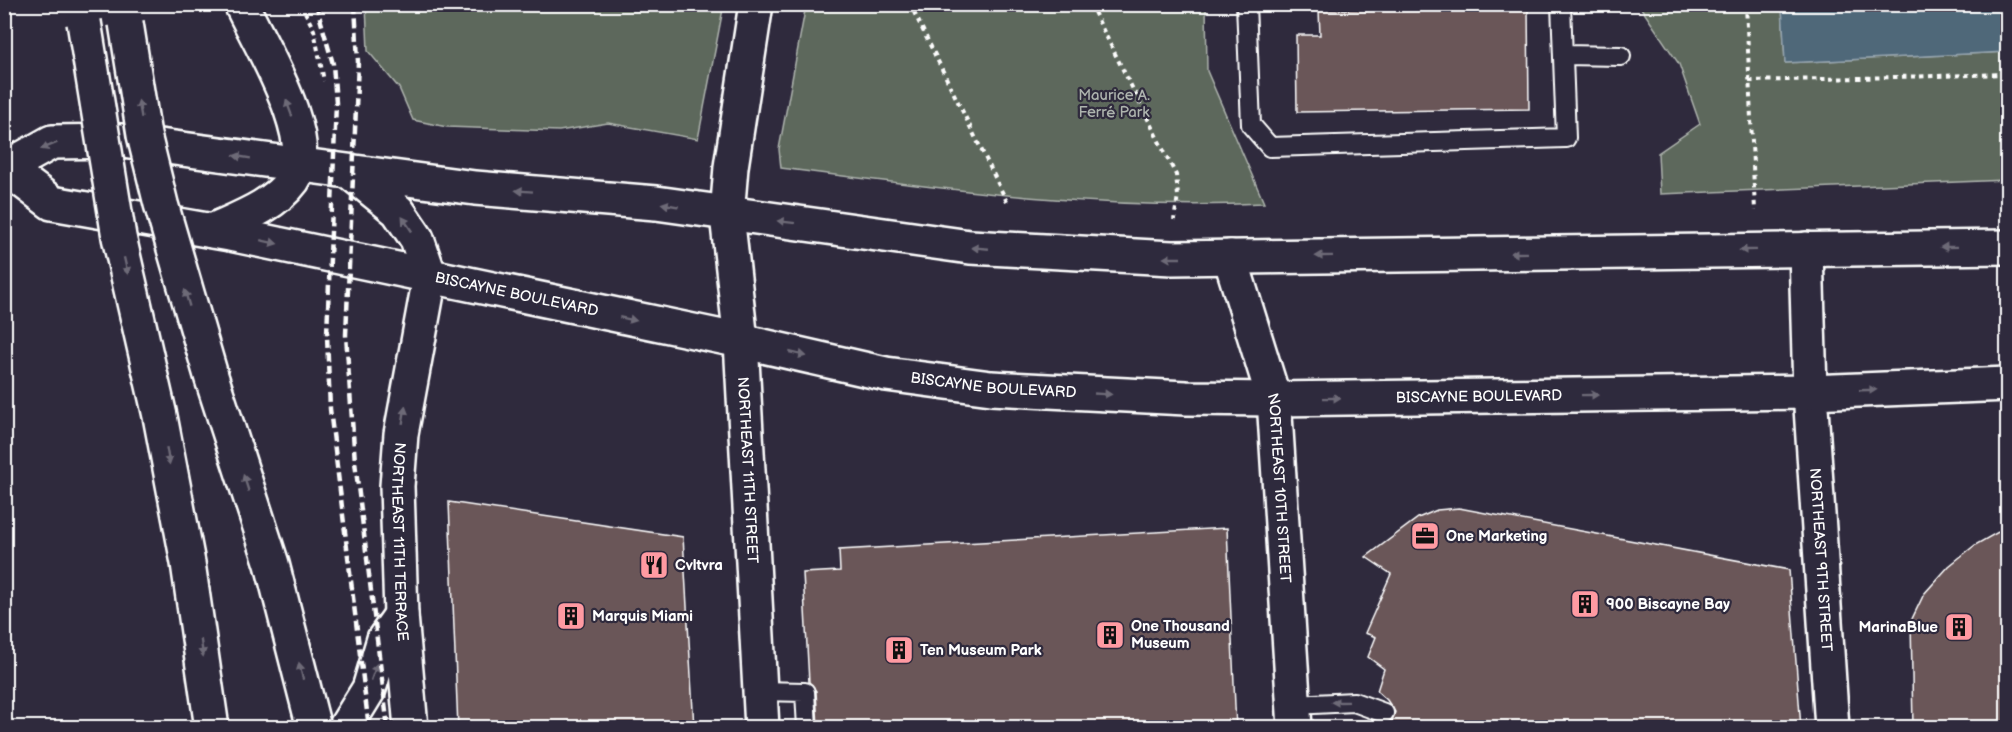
<svg xmlns="http://www.w3.org/2000/svg" width="2012" height="732" font-family="'Balsamiq Sans',sans-serif">
<rect width="100%" height="100%" fill="#2f2a3d"/>
<filter id="ink" filterUnits="userSpaceOnUse"><feTurbulence type="fractalNoise" baseFrequency=".0167" numOctaves="2"/><feDisplacementMap in="SourceGraphic" scale="12" xChannelSelector="R" yChannelSelector="G"/><feConvolveMatrix kernelMatrix="1 2 1 2 8 2 1 2 1" color-interpolation-filters="sRGB"/></filter>
<g filter="url(#ink)">
<!-- green -->
<path fill="#5d685c" stroke="#aeb4ae" stroke-width="1.5" d="M 366,5 L 721,5 L 723,9 L 698,139 L 608,123 L 559,131 L 447,127 L 413,120 L 399,88 L 368,51 Z
M 806,5 L 1206,5 L 1207,71 L 1264,203 C 1101,211 942,189 781,168 L 779,149 Z
M 1639,5 L 1782,5 L 1785,63 L 2007,52 L 2007,180 L 1660,194 L 1658,153 L 1700,124 L 1679,64 Z"/>
<!-- water -->
<path fill="#4f6879" stroke="#95a4af" stroke-width="1.5" d="M 1782,5 L 2007,5 L 2007,52 L 1785,63 Z"/>
<!-- building -->
<path fill="#6b5659" stroke="#fff" stroke-width="1.5" d="M 1528,6 L 1529,109 L 1297,112 L 1296,35 L 1320,35 L 1319,10 Z
M 449,502 L 683,537 L 694,728 L 458,728 Z
M 1459,508 L 1789,570 L 1801,728 L 1379,728 L 1381,724 L 1392,721 L 1395,712 L 1387,700 L 1377,691 L 1384,669 L 1368,657 L 1376,637 L 1365,633 L 1391,574 L 1366,557 L 1418,518 L 1437,510 Z
M 2007,527 L 2007,728 L 1913,728 L 1911,621 L 1924,594 L 1949,566 L 1975,545 Z
M 1227,528 L 1236,728 L 818,728 L 816,691 L 809,682 L 803,573 L 840,571 L 839,550 Z"/>
<g fill="none" stroke-linecap="round" stroke-linejoin="round">
<!-- service casing -->
<g stroke="#fff" stroke-width="22">
<path id="service" d="M 1246,4 L 1251,125 L 1270,147 L 1566,138 L 1561,4
M 1564,55 L 1621,56
M 760,691 L 805,692 L 807,728
M 1294,705 L 1354,702 L 1384,713"/>
</g>
<!-- minor casing -->
<g stroke="#fff" stroke-width="38">
<g id="minor">
<path d="M 727,215 L 731,167 L 756,4"/>
<path id="s1" d="M 1810,392 L 1832,728"/>
</g>
</g>
<!-- tertiary casing -->
<g stroke="#fff" stroke-width="38">
<g id="tertiary">
<path id="s2" d="M 727,215 L 741,341 L 762,728"/>
<path id="s3" d="M 1230,257 L 1274,399 L 1295,728"/>
</g>
</g>
<!-- primary casing -->
<g stroke="#fff" stroke-width="38">
<g id="primary">
<path d="M 4,169 L 52,142 L 122,141 L 475,188 L 656,203 L 970,247 L 1172,258 L 2008,247"/>
<path id="s4" d="M 7,169 L 52,203 L 230,234 L 741,341 L 886,374 L 991,388 L 1186,398 L 1274,399 L 1810,392 L 2008,384"/>
<path id="s5" d="M 351,173 L 398,211 L 417,239 L 430,277 L 401,434 L 397,486 L 401,615 L 411,728"/>
<path d="M 1806,249 L 1810,392"/>
<path d="M 345,728 L 369,689 L 384,639 L 401,615"/>
</g>
</g>
<!-- motorway casing -->
<g stroke="#fff" stroke-width="38">
<path id="motorway" d="M 212,231 C 240,218 274,206 293,180 C 320,140 259,43 241,4"/>
</g>
<!-- path -->
<path stroke="#fff" stroke-width="4" stroke-dasharray="4.5 4.5" stroke-linecap="butt" d="M 301,4 L 314,30 L 324,81
M 910,4 L 1009,206
M 1090,4 L 1176,175 L 1178,196 L 1174,220
M 1746,4 L 1755,211
M 1749,81 L 2008,74"/>
<!-- service -->
<use href="#service" stroke="#2f2a3d" stroke-width="18"/>
<!-- minor -->
<use href="#minor" stroke="#2f2a3d" stroke-width="33"/>
<!-- tertiary -->
<use href="#tertiary" stroke="#2f2a3d" stroke-width="33"/>
<!-- primary -->
<use href="#primary" stroke="#2f2a3d" stroke-width="33"/>
<!-- motorway -->
<use href="#motorway" stroke="#2f2a3d" stroke-width="33"/>
<!-- rail -->
<path stroke="#fff" stroke-width="4.5" stroke-dasharray="9 4.5" stroke-linecap="butt" d="M 316,4 L 333,64 L 336,103 L 327,335 L 330,409 L 369,728
M 355,4 L 358,62 L 346,335 L 355,462 L 388,728"/>
<!-- motorway-bridge casing -->
<g stroke="#fff" stroke-width="38" stroke-linecap="butt">
<path id="motorway-bridge" d="M 84,22 L 119,237 L 160,416 L 188,563 L 212,728
M 126,23 L 144,135 L 161,204 L 212,379 L 272,564 L 314,728"/>
</g>
<!-- motorway-bridge -->
<use href="#motorway-bridge" stroke="#2f2a3d" stroke-width="33"/>
</g>
<!-- one-way arrows -->
<defs><path id="oneway-solid" d="M-6-.8H1V-3.2L6.5 0L1 3.2V.8H-6Z" transform="scale(1.5)"/></defs>
<g fill="#6d6a77">
<use href="#oneway-solid" transform="translate(289 108) rotate(-110)"/>
<use href="#oneway-solid" transform="translate(140 109) rotate(-100)"/>
<use href="#oneway-solid" transform="translate(49 146) rotate(158)"/>
<use href="#oneway-solid" transform="translate(242 157) rotate(-171)"/>
<use href="#oneway-solid" transform="translate(524 191) rotate(-176)"/>
<use href="#oneway-solid" transform="translate(670 205) rotate(-170)"/>
<use href="#oneway-solid" transform="translate(786 222) rotate(-173)"/>
<use href="#oneway-solid" transform="translate(407 224) rotate(-124)"/>
<use href="#oneway-solid" transform="translate(269 242) rotate(12)"/>
<use href="#oneway-solid" transform="translate(1949 247) rotate(179)"/>
<use href="#oneway-solid" transform="translate(980 248) rotate(-175)"/>
<use href="#oneway-solid" transform="translate(1748 250) rotate(179)"/>
<use href="#oneway-solid" transform="translate(1519 253) rotate(179)"/>
<use href="#oneway-solid" transform="translate(1324 256) rotate(179)"/>
<use href="#oneway-solid" transform="translate(1172 258) rotate(-180)"/>
<use href="#oneway-solid" transform="translate(126 266) rotate(77)"/>
<use href="#oneway-solid" transform="translate(187 298) rotate(-106)"/>
<use href="#oneway-solid" transform="translate(628 319) rotate(12)"/>
<use href="#oneway-solid" transform="translate(798 354) rotate(13)"/>
<use href="#oneway-solid" transform="translate(1868 390) rotate(-2)"/>
<use href="#oneway-solid" transform="translate(1103 394) rotate(3)"/>
<use href="#oneway-solid" transform="translate(1590 395) rotate(-1)"/>
<use href="#oneway-solid" transform="translate(1332 398) rotate(-1)"/>
<use href="#oneway-solid" transform="translate(404 415) rotate(-81)"/>
<use href="#oneway-solid" transform="translate(168 456) rotate(80)"/>
<use href="#oneway-solid" transform="translate(246 483) rotate(-108)"/>
<use href="#oneway-solid" transform="translate(202 648) rotate(82)"/>
<use href="#oneway-solid" transform="translate(301 671) rotate(-104)"/>
<use href="#oneway-solid" transform="translate(374 672) rotate(-71)"/>
<use href="#oneway-solid" transform="translate(1340 702) rotate(179)"/>
</g>
</g>
<!-- icons -->
<defs>
<g id="office-square" transform="scale(1.5)"><rect x="-9" y="-9" width="18" height="18" rx="4" fill="#ff9aa2" stroke="#2f2a3d"/><path d="M-6-3h4V-5.5h4V-3h4V5H-6ZM-1-4.5V-3h2v-1.5ZM-6 0V1H6V0Z" fill="#111"/></g>
<g id="restaurant-square" transform="scale(1.5)"><rect x="-9" y="-9" width="18" height="18" rx="4" fill="#ff9aa2" stroke="#2f2a3d"/><path d="M-5-6h1v4h1v-4h1v4h1v-4h1v5L-1.5 .5V6h-2V.5L-5-1ZM5-6V6H3V1.5H1.5Q1.5-4 5-6Z" fill="#111"/></g>
<g id="building-square" transform="scale(1.5)"><rect x="-9" y="-9" width="18" height="18" rx="4" fill="#ff9aa2" stroke="#2f2a3d"/><path d="M-4-6H4V6H1V3H-1V6H-4ZM-2.5-4.3h1.7v1.8h-1.7ZM.8-4.3h1.7v1.8H.8ZM-2.5-1h1.7V.8h-1.7ZM.8-1h1.7V.8H.8Z" fill="#111"/></g>
</defs>
<g fill-rule="evenodd">
<use href="#office-square" x="1425" y="536"/>
<use href="#restaurant-square" x="654" y="565"/>
<use href="#building-square" x="1585" y="604"/>
<use href="#building-square" x="571" y="616"/>
<use href="#building-square" x="1959" y="627"/>
<use href="#building-square" x="1110" y="635"/>
<use href="#building-square" x="899" y="650"/>
</g>
<g text-anchor="middle" stroke-width="4.5" stroke-linejoin="round" paint-order="stroke">
<!-- park labels -->
<g font-size="15" fill="#aeb4ae" stroke="#2f2a3d">
<text x="1114" y="100">Maurice A.<tspan x="1114" dy="17">Ferré Park</tspan></text>
</g>
<!-- street labels -->
<g font-size="15" fill="#fff" stroke="#2f2a3d">
<text dy="5" stroke="none"><textPath href="#s4" startOffset="530">BISCAYNE BOULEVARD</textPath></text>
<text dy="5" stroke="none"><textPath href="#s4" startOffset="1016">BISCAYNE BOULEVARD</textPath></text>
<text dy="5" stroke="none"><textPath href="#s4" startOffset="1502">BISCAYNE BOULEVARD</textPath></text>
<text dy="5" stroke="none"><textPath href="#s2" startOffset="256">NORTHEAST 11TH STREET</textPath></text>
<text dy="5" stroke="none"><textPath href="#s3" startOffset="238">NORTHEAST 10TH STREET</textPath></text>
<text dy="5" stroke="none"><textPath href="#s5" startOffset="402">NORTHEAST 11TH TERRACE</textPath></text>
<text dy="5" stroke="none"><textPath href="#s1" startOffset="168">NORTHEAST 9TH STREET</textPath></text>
</g>
<!-- poi labels -->
<g font-size="15" font-weight="bold" fill="#fff" stroke="#2f2a3d" text-anchor="start">
<text x="1446" y="541">One Marketing</text>
<text x="675" y="570">Cvltvra</text>
<text x="1606" y="609">900 Biscayne Bay</text>
<text x="592" y="621">Marquis Miami</text>
<text x="1131" y="631">One Thousand<tspan x="1131" dy="17">Museum</tspan></text>
<text x="1938" y="632" text-anchor="end">MarinaBlue</text>
<text x="920" y="655">Ten Museum Park</text>
</g>
</g>
<!-- margin -->
<rect width="2012" height="732" fill="none" stroke="#2f2a3d" stroke-width="24"/>
<rect x="12" y="12" width="1988" height="708" fill="none" stroke="#fff" stroke-width="2" filter="url(#ink)"/>
</svg>
